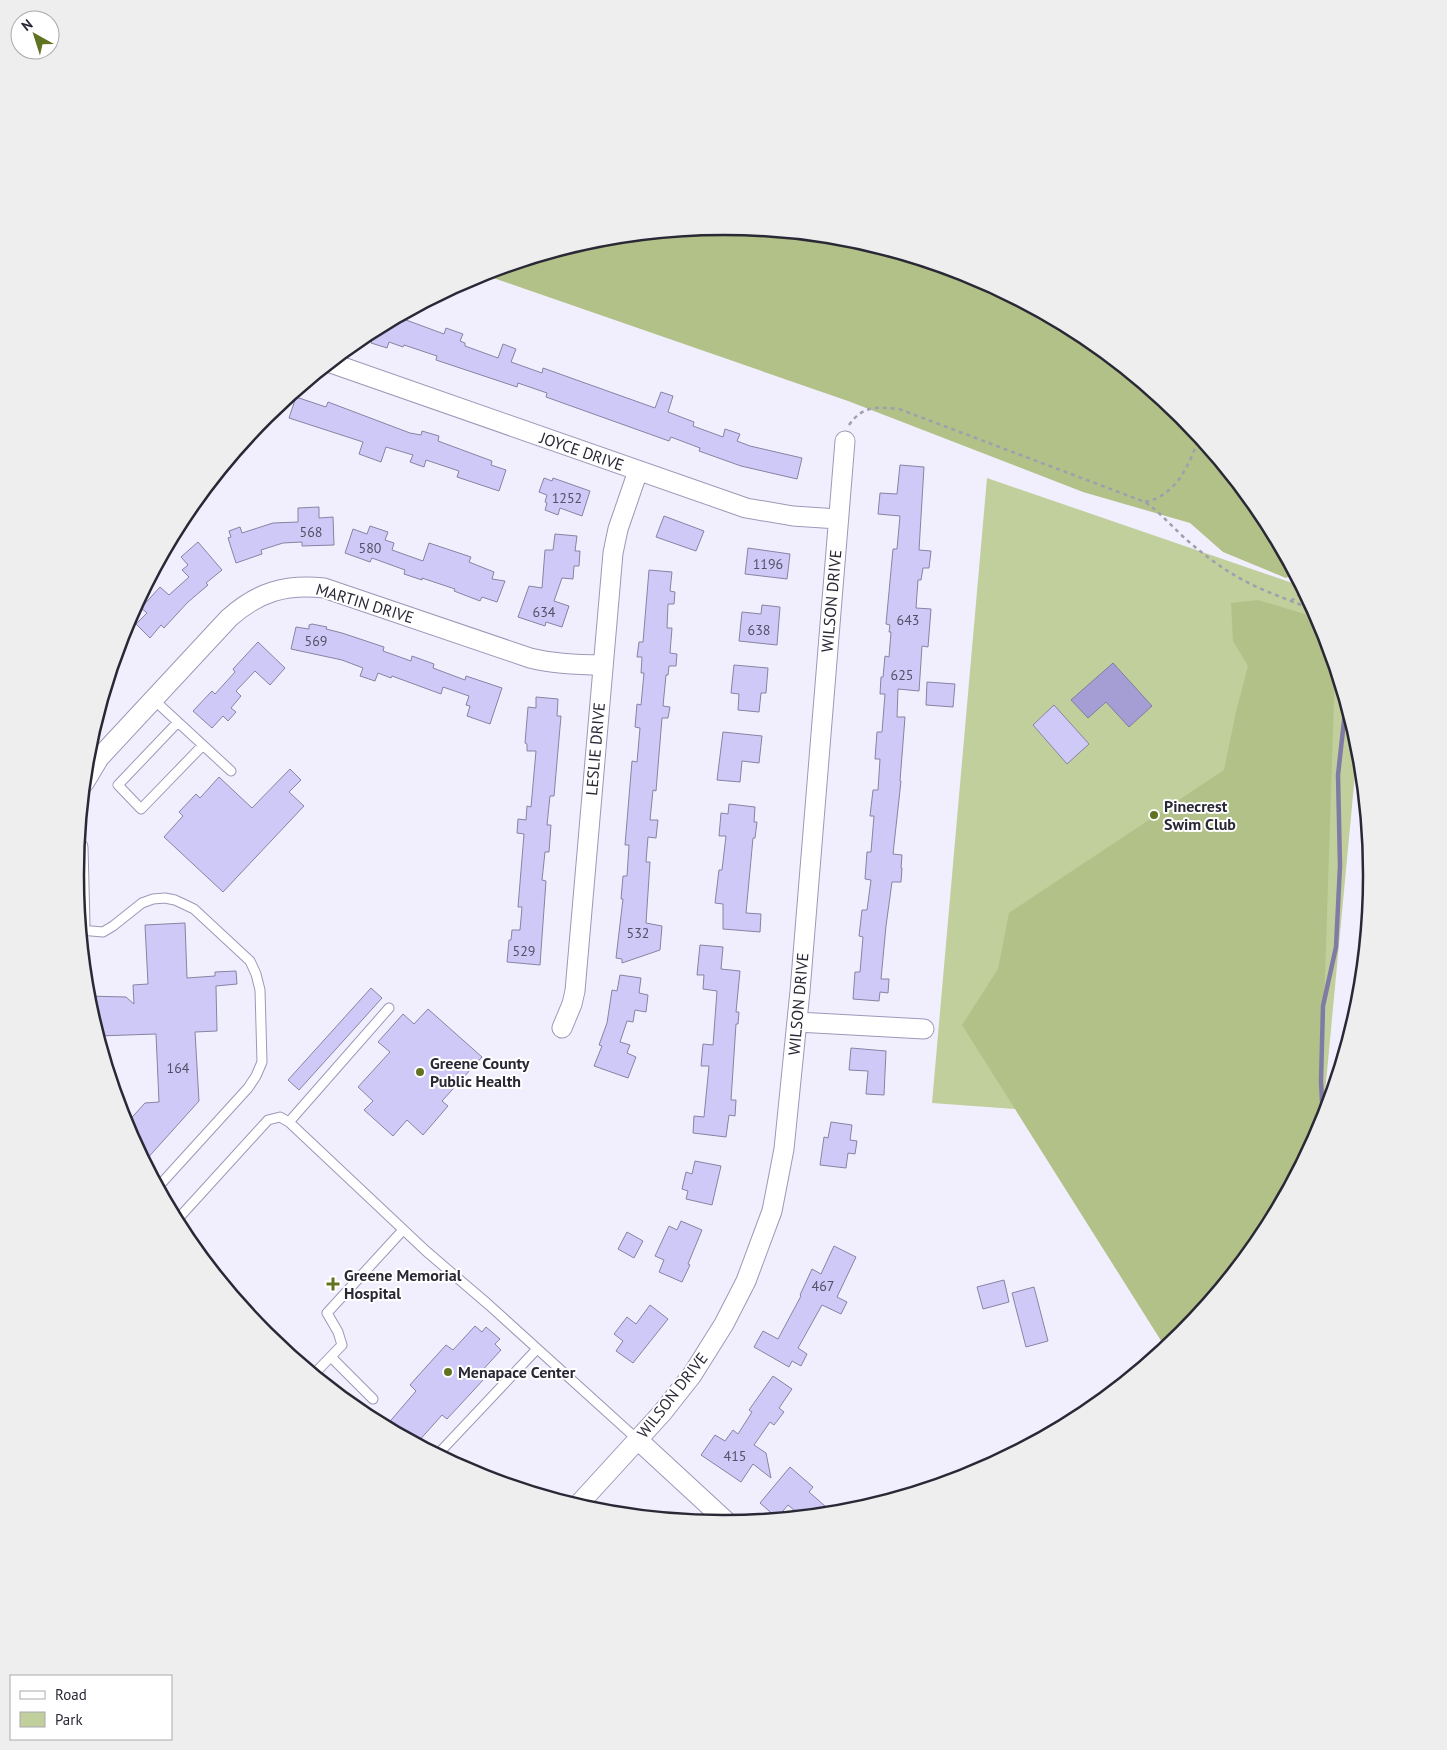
<svg xmlns="http://www.w3.org/2000/svg" width="1447" height="1750" font-family="'PT Sans',sans-serif">
<rect width="100%" height="100%" fill="#f1effe"/>
<!-- green -->
<path fill="#c0cf9c" d="M 987,478 L 1301,586 L 1323,627 L 1358,742 L 1322,1125 L 1318,1131 L 932,1103 Z"/>
<!-- forest -->
<path fill="#b1c188" d="M 724,227 L 850,239 L 972,276 L 1084,336 L 1182,417 L 1263,515 L 1294,574 L 1286,578 L 1223,552 L 1190,523 L 1083,492 L 848,401 L 482,274 L 597,239 Z
M 1258,600 L 1318,618 L 1323,627 L 1335,669 L 1320,1129 L 1263,1236 L 1182,1334 L 1165,1347 L 962,1025 L 998,969 L 1009,913 L 1224,770 L 1236,712 L 1248,666 L 1233,641 L 1231,603 Z"/>
<!-- water -->
<path fill="#a59ed4" stroke="#807ba4" d="M 1113,663 L 1152,706 L 1129,727 L 1106,702 L 1088,718 L 1071,700 Z"/>
<g fill="none" stroke-linecap="round" stroke-linejoin="round">
<!-- stream -->
<path stroke="#807ba4" stroke-width="4.5" d="M 1323,1120 L 1321,1081 L 1323,1006 L 1336,947 L 1340,866 L 1338,775 L 1346,703"/>
</g>
<!-- building -->
<path fill="#cfc9f7" stroke="#8783a3" d="M 398,317 L 444,334 L 446,328 L 463,334 L 460,341 L 465,343 L 465,346 L 498,358 L 503,344 L 516,349 L 511,362 L 542,373 L 543,368 L 655,408 L 661,392 L 673,396 L 668,412 L 694,422 L 693,426 L 723,437 L 725,429 L 740,434 L 737,441 L 750,446 L 802,458 L 797,479 L 741,466 L 699,451 L 700,448 L 671,437 L 669,441 L 546,397 L 547,393 L 518,383 L 517,387 L 436,360 L 437,356 L 404,345 L 403,347 L 389,342 L 387,348 L 371,343 L 376,329 Z
M 296,397 L 326,407 L 328,402 L 410,433 L 421,435 L 422,431 L 439,436 L 438,441 L 492,461 L 491,465 L 506,470 L 499,491 L 457,477 L 459,471 L 426,460 L 424,467 L 410,462 L 413,455 L 386,447 L 381,462 L 359,454 L 363,442 L 289,418 Z
M 900,465 L 924,467 L 919,550 L 931,551 L 929,568 L 923,568 L 921,580 L 918,580 L 916,608 L 931,609 L 928,647 L 922,646 L 919,691 L 898,689 L 897,717 L 905,717 L 900,781 L 901,781 L 893,854 L 902,855 L 901,868 L 902,868 L 901,882 L 892,882 L 886,926 L 881,979 L 889,979 L 888,993 L 880,992 L 879,1001 L 853,999 L 855,972 L 860,972 L 863,937 L 859,936 L 862,910 L 867,910 L 871,880 L 865,879 L 867,852 L 871,852 L 874,816 L 870,816 L 873,790 L 878,790 L 880,759 L 875,759 L 877,732 L 882,732 L 885,694 L 880,694 L 881,677 L 883,677 L 885,656 L 889,657 L 891,632 L 889,632 L 890,625 L 886,624 L 893,549 L 897,549 L 900,516 L 878,514 L 880,493 L 897,494 Z
M 544,478 L 552,481 L 553,478 L 590,491 L 582,516 L 560,508 L 558,515 L 545,510 L 547,503 L 545,502 L 547,495 L 539,492 Z
M 319,507 L 319,518 L 333,517 L 334,545 L 302,546 L 302,542 L 283,543 L 261,550 L 262,554 L 236,563 L 228,538 L 231,537 L 229,531 L 240,527 L 242,533 L 273,523 L 298,522 L 298,508 Z
M 664,516 L 704,531 L 696,551 L 656,537 Z
M 370,526 L 388,532 L 385,540 L 394,543 L 392,550 L 423,561 L 429,543 L 471,557 L 469,562 L 494,572 L 492,579 L 505,581 L 497,602 L 482,597 L 480,601 L 454,591 L 455,589 L 422,578 L 422,580 L 404,574 L 405,570 L 372,558 L 370,562 L 345,553 L 353,529 L 367,534 Z
M 555,534 L 577,536 L 575,551 L 580,551 L 579,566 L 574,566 L 573,579 L 562,578 L 554,601 L 569,606 L 562,627 L 546,622 L 545,626 L 518,617 L 529,586 L 542,588 L 545,550 L 553,550 Z
M 198,542 L 222,570 L 206,583 L 208,585 L 188,602 L 164,628 L 161,625 L 150,638 L 136,624 L 147,613 L 141,608 L 160,587 L 169,595 L 189,577 L 182,570 L 188,565 L 181,557 Z
M 748,548 L 790,554 L 787,579 L 745,574 Z
M 649,570 L 672,572 L 670,591 L 675,592 L 674,604 L 668,604 L 667,628 L 672,628 L 670,653 L 677,654 L 676,666 L 669,666 L 668,675 L 666,675 L 663,706 L 670,707 L 668,718 L 662,718 L 656,791 L 653,790 L 650,820 L 658,820 L 656,838 L 648,837 L 646,862 L 650,862 L 646,923 L 662,926 L 660,950 L 622,963 L 622,959 L 616,958 L 623,899 L 621,899 L 623,876 L 627,876 L 629,845 L 625,845 L 632,761 L 637,762 L 640,728 L 635,727 L 637,704 L 641,705 L 644,673 L 641,673 L 642,657 L 637,657 L 639,642 L 643,642 Z
M 762,605 L 780,607 L 777,645 L 739,641 L 742,612 L 761,614 Z
M 312,624 L 327,627 L 326,629 L 342,633 L 384,647 L 383,651 L 411,661 L 412,656 L 434,664 L 433,668 L 465,680 L 466,676 L 502,688 L 490,724 L 467,716 L 470,706 L 466,705 L 469,696 L 443,687 L 441,694 L 392,676 L 391,678 L 378,673 L 375,681 L 360,676 L 363,668 L 342,660 L 291,649 L 296,627 L 309,629 L 309,625 Z
M 258,642 L 285,668 L 270,685 L 255,671 L 236,691 L 241,696 L 231,708 L 236,712 L 228,721 L 223,716 L 212,728 L 193,711 L 212,691 L 215,694 L 235,672 L 233,669 Z
M 734,665 L 768,668 L 766,693 L 761,693 L 759,712 L 738,710 L 739,694 L 731,693 Z
M 927,682 L 955,684 L 953,707 L 926,705 Z
M 536,697 L 558,699 L 557,716 L 561,716 L 554,796 L 550,796 L 547,825 L 551,825 L 549,852 L 545,852 L 542,880 L 546,881 L 540,965 L 507,962 L 509,940 L 511,940 L 512,930 L 520,930 L 522,907 L 518,907 L 524,834 L 517,833 L 518,819 L 526,820 L 527,806 L 531,807 L 536,751 L 527,751 L 527,744 L 525,743 L 528,707 L 536,708 Z
M 1054,705 L 1089,744 L 1067,764 L 1033,725 Z
M 723,732 L 762,736 L 759,763 L 742,761 L 740,782 L 717,780 Z
M 290,769 L 301,780 L 289,792 L 304,806 L 223,892 L 164,837 L 183,816 L 179,812 L 196,794 L 200,798 L 219,777 L 252,808 Z
M 729,804 L 755,807 L 754,822 L 757,822 L 755,838 L 753,838 L 746,913 L 761,914 L 760,932 L 723,929 L 723,904 L 715,903 L 719,870 L 722,870 L 726,836 L 719,836 L 721,813 L 728,814 Z
M 185,923 L 187,978 L 215,976 L 215,972 L 236,971 L 237,984 L 216,986 L 217,1031 L 195,1032 L 199,1101 L 145,1161 L 125,1125 L 145,1103 L 159,1102 L 156,1034 L 98,1036 L 87,996 L 126,997 L 134,1004 L 133,985 L 148,984 L 145,925 Z
M 700,945 L 723,947 L 721,969 L 740,971 L 736,1012 L 739,1012 L 738,1024 L 736,1024 L 731,1100 L 736,1100 L 735,1116 L 729,1115 L 726,1137 L 693,1133 L 694,1116 L 704,1117 L 709,1066 L 701,1066 L 703,1044 L 713,1045 L 717,991 L 703,989 L 704,975 L 697,975 Z
M 620,975 L 641,978 L 639,993 L 648,995 L 646,1012 L 635,1010 L 633,1022 L 627,1021 L 620,1042 L 630,1045 L 627,1053 L 636,1057 L 628,1078 L 594,1066 L 602,1046 L 599,1045 L 607,1023 L 612,990 L 617,991 Z
M 371,988 L 382,998 L 299,1090 L 288,1080 Z
M 428,1009 L 482,1057 L 442,1101 L 448,1106 L 423,1135 L 407,1120 L 393,1136 L 364,1110 L 373,1101 L 358,1087 L 390,1052 L 378,1042 L 403,1014 L 414,1024 Z
M 851,1048 L 886,1051 L 884,1095 L 866,1094 L 868,1071 L 849,1070 Z
M 831,1122 L 852,1125 L 850,1140 L 857,1141 L 855,1154 L 848,1153 L 846,1168 L 820,1165 L 824,1137 L 828,1138 Z
M 695,1161 L 721,1166 L 712,1205 L 686,1199 L 688,1191 L 682,1189 L 686,1172 L 692,1174 Z
M 681,1221 L 702,1230 L 688,1264 L 690,1265 L 682,1282 L 659,1272 L 664,1260 L 655,1256 L 669,1226 L 677,1230 Z
M 627,1232 L 643,1241 L 634,1258 L 618,1249 Z
M 834,1246 L 856,1257 L 837,1297 L 847,1302 L 841,1314 L 822,1305 L 798,1348 L 807,1354 L 801,1366 L 792,1361 L 789,1367 L 754,1347 L 763,1331 L 778,1339 L 801,1296 L 800,1295 L 812,1269 L 821,1274 Z
M 1004,1280 L 1009,1302 L 983,1309 L 977,1287 Z
M 1034,1287 L 1048,1341 L 1026,1347 L 1012,1293 Z
M 650,1305 L 668,1319 L 633,1363 L 616,1351 L 623,1341 L 614,1334 L 627,1317 L 636,1324 Z
M 475,1326 L 482,1332 L 486,1327 L 500,1339 L 495,1344 L 501,1350 L 479,1374 L 484,1379 L 447,1419 L 442,1415 L 417,1443 L 386,1426 L 416,1391 L 410,1385 L 417,1377 L 446,1345 L 453,1350 Z
M 773,1376 L 792,1389 L 779,1408 L 784,1412 L 774,1425 L 770,1422 L 754,1445 L 766,1453 L 771,1478 L 753,1464 L 741,1482 L 701,1455 L 715,1435 L 725,1441 L 733,1430 L 738,1434 L 752,1412 L 749,1410 Z
M 790,1467 L 813,1487 L 809,1492 L 833,1513 L 801,1516 L 788,1505 L 777,1518 L 760,1503 Z"/>
<g fill="none" stroke-linecap="round" stroke-linejoin="round">
<!-- lane casing -->
<g stroke="#9c98b8" stroke-width="11">
<path id="lane" d="M 153,699 L 231,771
M 178,722 L 118,785 L 141,809 L 203,745
M 80,930 L 103,932 L 113,926 L 142,903 L 153,899 L 165,898 L 175,900 L 194,909 L 250,961 L 256,974 L 260,990 L 262,1062 L 256,1076 L 248,1088 L 158,1187
M 289,1122 L 389,1008
M 176,1221 L 268,1120 L 280,1117 L 289,1122 L 426,1251 L 489,1305 L 638,1440
M 331,1357 L 373,1399
M 314,1374 L 342,1345 L 338,1332 L 327,1313 L 403,1230
M 438,1454 L 537,1349"/>
</g>
<!-- street casing -->
<g stroke="#9c98b8" stroke-width="21">
<path id="street" d="M 331,363 L 746,508 L 793,516 L 838,519
M 84,783 L 99,758 L 229,618 C 258,592 285,584 324,588 L 530,658 C 554,664 578,665 603,665
M 78,847 L 80,924
M 797,1022 L 924,1029
M 562,1028 L 572,1004 L 575,991 L 613,553 L 618,529 L 638,471
M 638,1440 L 728,1523
M 578,1505 L 662,1413 L 692,1375 L 724,1324 L 746,1281 L 772,1211 L 784,1149 L 800,991 L 845,441"/>
</g>
<!-- path -->
<path stroke="#a19fae" stroke-width="2.5" stroke-dasharray="4 4" stroke-linecap="butt" d="M 849,425 C 863,405 877,407 899,409 L 1145,502 C 1161,513 1173,528 1188,541 C 1217,566 1240,581 1276,595 C 1288,600 1300,605 1312,608
M 1145,502 C 1176,496 1190,464 1199,437
M 1291,601 L 1304,591"/>
<!-- lane -->
<use href="#lane" stroke="#fff" stroke-width="9"/>
<!-- street -->
<use href="#street" stroke="#fff" stroke-width="19"/>
</g>
<!-- markers -->
<g fill="#607321" stroke="#fff" stroke-width="2">
<circle cx="1154" cy="815" r="5"/>
<circle cx="420" cy="1072" r="5"/>
<path d="M330.5 1276.5h5v5h5v5h-5v5h-5v-5h-5v-5h5z"/>
<circle cx="448" cy="1372" r="5"/>
</g>
<g text-anchor="middle" stroke-width="4" stroke-linejoin="round" paint-order="stroke">
<!-- number labels -->
<g font-size="14" fill="#535066">
<text x="567" y="503">1252</text>
<text x="311" y="537">568</text>
<text x="370" y="553">580</text>
<text x="768" y="569">1196</text>
<text x="544" y="617">634</text>
<text x="908" y="625">643</text>
<text x="759" y="635">638</text>
<text x="316" y="646">569</text>
<text x="902" y="680">625</text>
<text x="638" y="938">532</text>
<text x="524" y="956">529</text>
<text x="178" y="1073">164</text>
<text x="823" y="1291">467</text>
<text x="735" y="1461">415</text>
</g>
<!-- street labels -->
<g font-size="16" fill="#2a2835" stroke="#fff">
<text transform="translate(582 451) rotate(19)" y="6">JOYCE DRIVE</text>
<text transform="translate(831 601) rotate(-85)" y="6">WILSON DRIVE</text>
<text transform="translate(365 603) rotate(17)" y="6">MARTIN DRIVE</text>
<text transform="translate(595 749) rotate(-85)" y="6">LESLIE DRIVE</text>
<text transform="translate(798 1004) rotate(-85)" y="6">WILSON DRIVE</text>
<text transform="translate(672 1395) rotate(-52)" y="6">WILSON DRIVE</text>
</g>
<!-- poi labels -->
<g font-size="16" font-weight="bold" fill="#2a2835" stroke="#fff" text-anchor="start">
<text x="1164" y="812">Pinecrest<tspan x="1164" dy="18">Swim Club</tspan></text>
<text x="430" y="1069">Greene County<tspan x="430" dy="18">Public Health</tspan></text>
<text x="344" y="1281">Greene Memorial<tspan x="344" dy="18">Hospital</tspan></text>
<text x="458" y="1378">Menapace Center</text>
</g>
</g>
<!-- crop -->
<path d="M0 0H1447V1750H0ZM723 235H724A639 639 0 0 1 1363 874V876A639 639 0 0 1 724 1515H723A639 639 0 0 1 84 876V874A639 639 0 0 1 723 235Z" fill="#eeeeef" fill-rule="evenodd"/>
<path fill="none" stroke="#2a2835" stroke-width="2.5" d="M723 235H724A639 639 0 0 1 1363 874V876A639 639 0 0 1 724 1515H723A639 639 0 0 1 84 876V874A639 639 0 0 1 723 235Z"/>
<!-- legend -->
<rect x="10" y="1675" width="162" height="65" fill="#ffffff" stroke="#aaa9ae"/>
<rect x="20" y="1691" width="25" height="8" fill="#ffffff" stroke="#aaa9ae"/>
<text x="55" y="1700" font-size="15" fill="#2a2835">Road</text>
<rect x="20" y="1712" width="25" height="15" fill="#c0cf9c" stroke="#aaa9ae"/>
<text x="55" y="1725" font-size="15" fill="#2a2835">Park</text>
<!-- north arrow -->
<g transform="translate(35 35) rotate(321)"><circle r="24" fill="#ffffff" stroke="#aaa9ae"/>
<path d="M0-4L9 19L0 12L-9 19Z" fill="#607321"/>
<text y="-8" font-size="14" font-weight="bold" text-anchor="middle" fill="#2a2835">N</text>
</g>
</svg>
